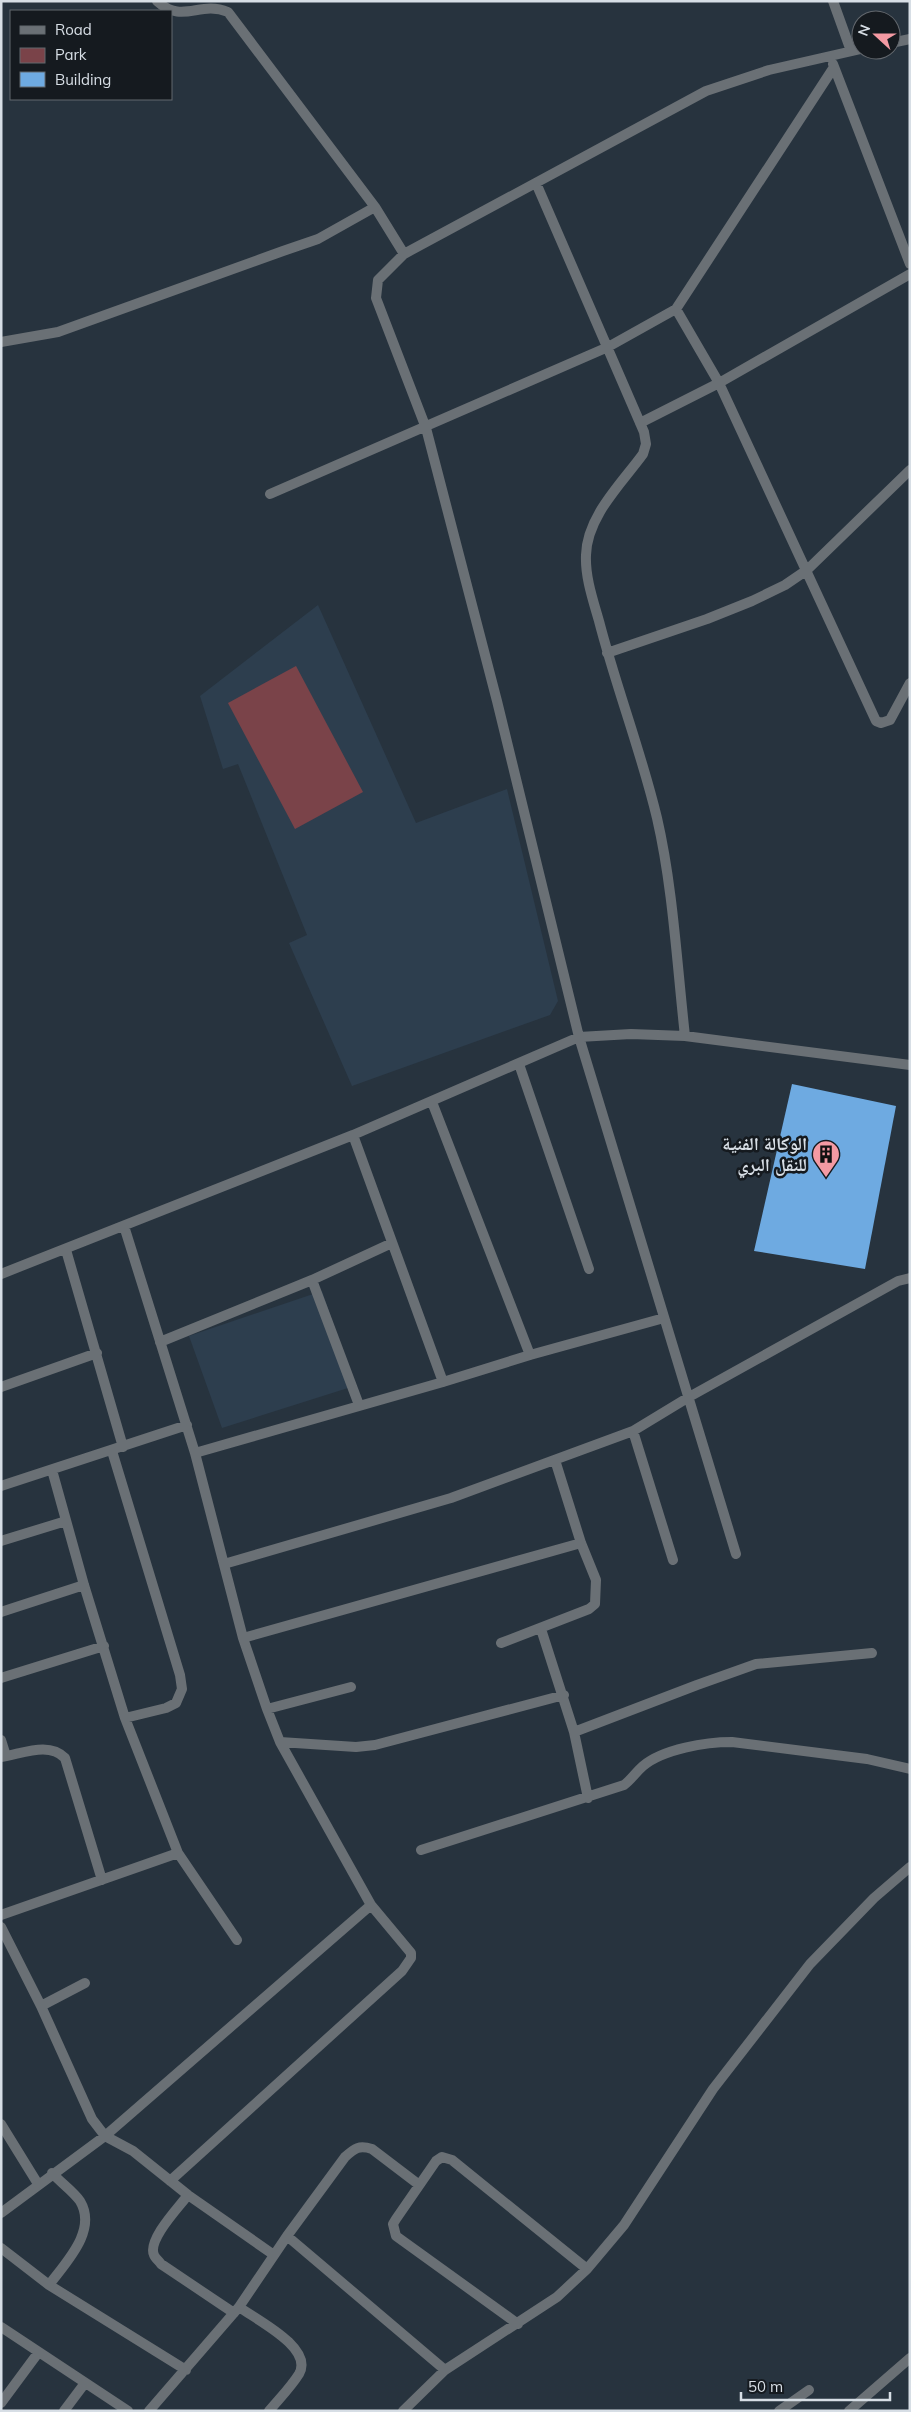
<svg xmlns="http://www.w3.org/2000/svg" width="911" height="2412" font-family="Mulish,'Noto Naskh Arabic',sans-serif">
<rect width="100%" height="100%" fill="#27333e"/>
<!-- built -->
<path fill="#2d3e4e" d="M 318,605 L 416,823 L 507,789 L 558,1001 L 550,1015 L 352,1086 L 289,943 L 307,935 L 238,764 L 223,769 L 200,696 Z
M 322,1291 L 351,1375 L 348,1388 L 222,1428 L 189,1336 Z"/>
<!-- green -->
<path fill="#7a4349" d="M 296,666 L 363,792 L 295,829 L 228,703 Z"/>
<!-- building -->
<path fill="#6eaae1" d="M 792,1084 L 896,1106 L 865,1269 L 754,1251 Z"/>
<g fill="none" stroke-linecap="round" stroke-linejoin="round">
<!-- minor -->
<path stroke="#6a7075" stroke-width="10" d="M 157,1 C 183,25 199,0 228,12 L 375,207 L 404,254 L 706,91 L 769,70 L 861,49
M 833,1 L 851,51
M 891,43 L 910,39
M 833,64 L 910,264
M 536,183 L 644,432 L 646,444 L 643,454 C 622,483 587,516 586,555 C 585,577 593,600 599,621 C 616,687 641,751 657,818 C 673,887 677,965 685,1036
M 404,254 L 378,280 L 376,298 L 426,428 L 497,701 L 579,1037 L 736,1554
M 676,309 L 719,383 L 876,721 L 881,723 L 890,720 L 910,683
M 1,342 L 58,332 L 283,251 L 318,239 L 375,207
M 640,423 L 719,383 L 910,274
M 270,494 L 608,347 L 676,309 L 834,67
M 607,653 L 707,619 L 752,601 L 785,585 L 807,570 L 910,470
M 519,1064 L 589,1269
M 432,1102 L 530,1355
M 353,1135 L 443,1382
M 124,1226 L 195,1453 L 243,1638 L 267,1709 L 280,1742 L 371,1905 L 411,1953 L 411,1958 L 402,1971 L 170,2181
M 66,1250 L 123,1447
M 1,1274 L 353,1135 L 579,1037 L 631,1034 L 685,1036 L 910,1065
M 312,1280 L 359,1405
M 160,1342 L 312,1280 L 392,1243
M 1,1387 L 97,1353
M 633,1431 L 673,1560
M 112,1451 L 180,1675 L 182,1689 L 176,1703 L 166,1708 L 125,1718
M 195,1453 L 443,1382 L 530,1355 L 664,1318
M 52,1470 L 84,1585 L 125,1718 L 178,1853 L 237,1940
M 1,1486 L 187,1425
M 1,1541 L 66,1521
M 224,1564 L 451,1498 L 633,1431 L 689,1397 L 898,1281 L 910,1278
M 1,1612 L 84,1585
M 541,1629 L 574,1732 L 588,1798
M 243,1638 L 581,1543
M 501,1643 L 589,1609 L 595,1604 L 596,1580 L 581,1543 L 555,1460
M 1,1678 L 104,1646
M 267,1709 L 351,1687
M 574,1732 L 697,1685 L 756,1664 L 872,1653
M 1,1740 L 6,1756
M 280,1742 L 356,1747 L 375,1745 L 564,1695
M 1,1757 C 22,1754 49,1741 65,1758 L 102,1880
M 421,1850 L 624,1785 C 631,1780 636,1772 643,1766 C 663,1749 706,1742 732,1742 L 867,1759 L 910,1769
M 1,1915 L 178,1853
M 1,1927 L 41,2006 L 92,2119 L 105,2136 L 133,2151 L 188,2195 L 274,2255
M 41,2006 L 85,1983
M 1,2124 L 38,2184
M 188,2195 C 179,2207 147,2240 154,2255 C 155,2258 159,2261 161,2264 L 234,2313
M 1,2213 L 105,2136 L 371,1905
M 287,2236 L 445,2370
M 1,2248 L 49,2285 L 186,2370
M 49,2285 C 65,2263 98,2231 80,2201 C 73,2191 60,2182 52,2173
M 239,2307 C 257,2320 314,2348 299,2374 C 291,2387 279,2399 269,2411
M 518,2324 L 396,2236 L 393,2224 L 396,2219 L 436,2161 L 442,2157 L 452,2160 L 587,2269
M 1,2327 L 128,2411
M 1,2403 L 38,2353
M 64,2411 L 85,2383
M 149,2411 L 239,2307 L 287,2236 L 345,2157 C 355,2148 359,2145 372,2149 L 418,2184
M 403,2411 L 445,2370 L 557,2297 L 587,2269 L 624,2225 L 713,2089 L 810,1964 L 874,1898 L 910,1867
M 779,2411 L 809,2390
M 849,2411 L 910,2358"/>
</g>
<!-- icons -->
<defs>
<g id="building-pin" transform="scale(1.4375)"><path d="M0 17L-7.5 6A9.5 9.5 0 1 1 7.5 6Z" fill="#f49aa3" stroke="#151a1f"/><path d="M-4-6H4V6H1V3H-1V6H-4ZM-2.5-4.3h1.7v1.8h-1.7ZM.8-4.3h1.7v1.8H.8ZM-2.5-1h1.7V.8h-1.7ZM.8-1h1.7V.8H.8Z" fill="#111"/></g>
</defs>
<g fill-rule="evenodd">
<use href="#building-pin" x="826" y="1154"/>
</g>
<g text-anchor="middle" stroke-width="5" stroke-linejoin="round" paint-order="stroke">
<!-- poi labels -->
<g font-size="18" font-weight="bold" fill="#d7dee5" stroke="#151a1f" text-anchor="end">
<text x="807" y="1150">الوكالة الفنية<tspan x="807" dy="21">للنقل البري</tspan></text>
</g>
</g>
<!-- border -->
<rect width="911" height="2412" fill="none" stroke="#d7dee5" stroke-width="5"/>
<!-- legend -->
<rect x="10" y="10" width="162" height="90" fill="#151a1f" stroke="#63686e"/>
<rect x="20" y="26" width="25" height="8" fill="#6a7075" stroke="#63686e"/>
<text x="55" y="35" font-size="15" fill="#d7dee5">Road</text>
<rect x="20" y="48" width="25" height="15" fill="#7a4349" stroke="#63686e"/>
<text x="55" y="60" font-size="15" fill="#d7dee5">Park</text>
<rect x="20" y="72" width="25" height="15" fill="#6eaae1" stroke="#63686e"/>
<text x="55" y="85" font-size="15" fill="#d7dee5">Building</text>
<!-- north arrow -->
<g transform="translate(876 35) rotate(291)"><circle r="24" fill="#151a1f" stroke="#63686e"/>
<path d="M0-4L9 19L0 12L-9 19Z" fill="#f49aa3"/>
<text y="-8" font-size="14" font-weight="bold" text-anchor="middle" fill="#d7dee5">N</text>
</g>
<!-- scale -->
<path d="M741 2392v8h149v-8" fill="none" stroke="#d7dee5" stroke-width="2.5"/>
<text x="748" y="2392" font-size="15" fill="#d7dee5" stroke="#151a1f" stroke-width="4" paint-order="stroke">50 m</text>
</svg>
